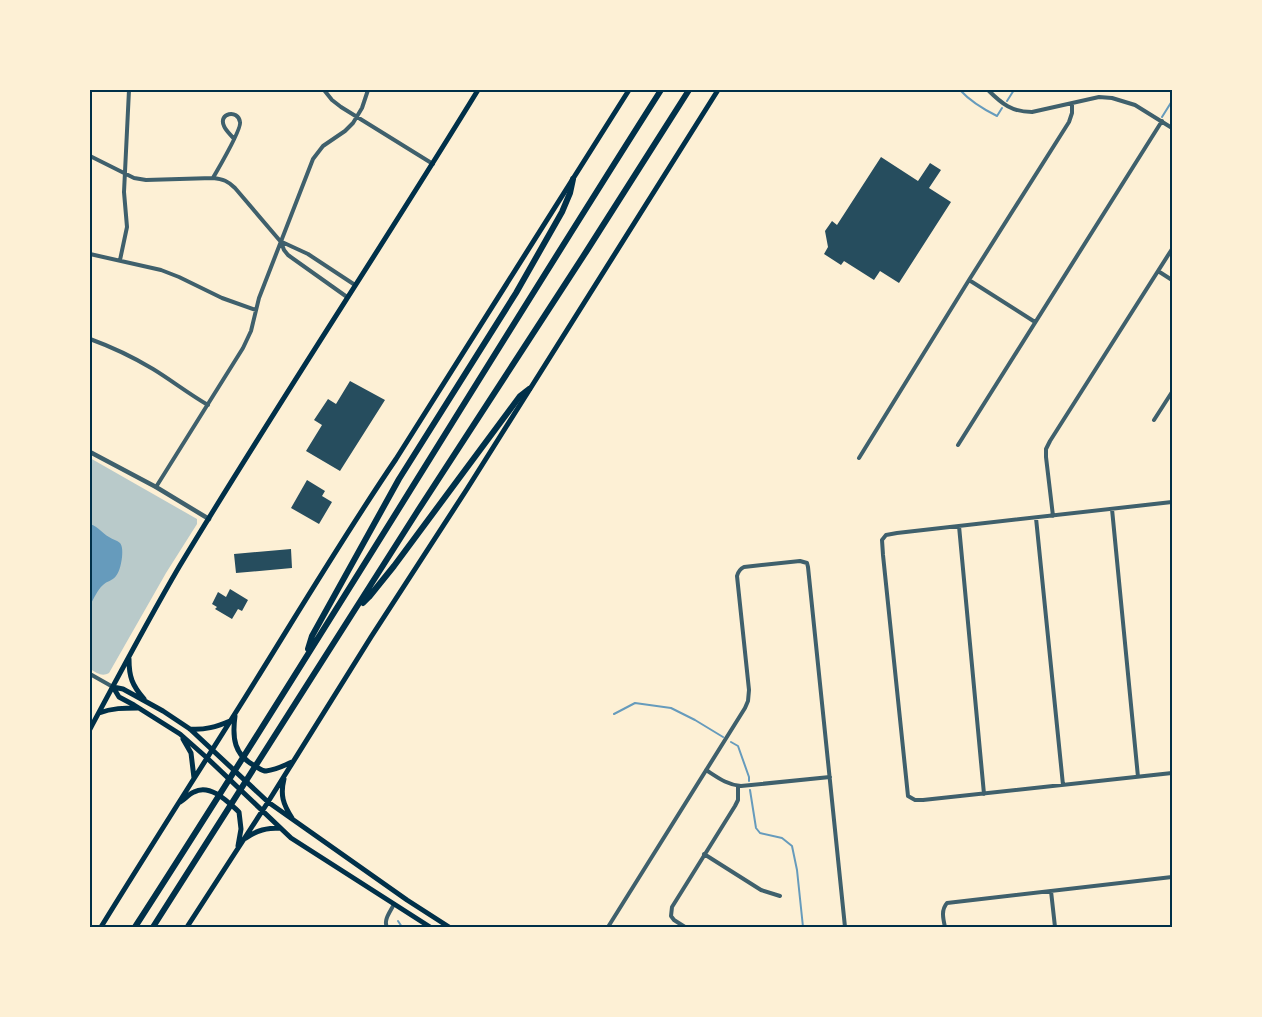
<svg xmlns="http://www.w3.org/2000/svg" width="1262" height="1017" font-family="'IBM Plex Sans',sans-serif">
<rect width="100%" height="100%" fill="#fdf0d5"/>
<!-- green -->
<path fill="#b9caca" d="M 90,458 L 197,519 L 197,524 L 166,573 L 109,673 C 102,677 97,673 90,669 Z"/>
<!-- water -->
<path fill="#669bbc" d="M 90,524 C 99,527 102,533 109,537 C 113,540 117,540 120,543 C 125,548 121,571 116,576 C 112,581 107,581 103,585 C 97,590 94,599 90,605 Z"/>
<g fill="none" stroke-linecap="round" stroke-linejoin="round">
<!-- stream -->
<path stroke="#669bbc" stroke-width="2" d="M 960,90 C 970,101 983,109 997,116 L 1002,108
M 1007,101 L 1014,90
M 1162,117 L 1172,101
M 614,714 L 635,703 L 671,708 L 695,720 L 723,737
M 731,742 L 738,746 L 749,777 L 749,781
M 750,790 L 756,828 L 760,833 L 782,838 L 792,846 L 797,870 L 803,927
M 398,921 L 402,927"/>
</g>
<!-- building -->
<path fill="#264d5e" d="M 881,157 L 918,181 L 930,163 L 941,170 L 929,188 L 951,202 L 899,283 L 880,271 L 874,280 L 844,261 L 841,265 L 824,254 L 828,247 L 825,231 L 832,221 L 837,225 Z
M 350,381 L 385,400 L 340,471 L 306,451 L 322,425 L 314,420 L 328,399 L 336,404 Z
M 307,480 L 325,491 L 322,496 L 332,502 L 319,524 L 291,508 Z
M 291,549 L 292,568 L 236,573 L 234,554 Z
M 230,589 L 248,600 L 242,611 L 238,609 L 232,619 L 215,609 L 217,607 L 212,604 L 218,592 L 226,597 Z"/>
<g fill="none" stroke-linecap="round" stroke-linejoin="round">
<!-- minor -->
<path stroke="#3f606c" stroke-width="4" d="M 324,90 L 332,100 L 341,107 L 433,164
M 988,90 C 1002,104 1012,112 1032,112 L 1099,97 L 1112,98 L 1135,105 L 1172,128
M 90,156 L 134,178 L 146,180 L 213,178 C 223,179 228,181 235,188 L 281,242 L 284,250 L 288,255 L 347,297
M 213,178 C 218,169 242,129 240,122 C 238,109 218,113 224,126 C 226,131 231,135 234,139
M 282,242 L 308,254 L 355,285
M 90,254 L 161,270 L 179,277 L 222,298 L 256,310
M 120,260 L 127,227 L 124,192 L 129,90
M 1158,271 L 1172,280
M 969,280 L 1035,322
M 90,339 C 112,347 133,357 153,369 C 171,380 189,394 208,405
M 1154,420 L 1172,392
M 958,445 L 1162,121
M 859,458 L 969,280 L 1069,122 L 1072,113 L 1072,103
M 156,487 L 243,348 L 251,331 L 259,298 L 313,159 L 323,146 L 345,131 L 353,123 L 362,108 L 368,90
M 1172,502 L 897,533 L 886,535 L 882,540 L 883,555 L 908,796 L 915,800 L 923,800 L 1172,773
M 1112,509 L 1138,777
M 1053,516 L 1046,457 L 1046,449 L 1050,441 L 1172,249
M 1036,518 L 1063,785
M 959,526 L 984,794
M 90,674 L 113,687
M 706,770 C 717,777 727,785 741,786 L 830,777
M 704,854 L 761,890 L 780,896
M 1051,891 L 1055,927
M 387,927 C 383,920 391,911 394,904
M 608,927 L 745,708 L 748,701 L 749,690 L 737,576 C 738,572 740,569 744,567 L 800,561 L 807,563 L 808,567 L 845,927
M 685,927 L 674,920 L 671,916 L 672,907 L 735,806 L 738,800 L 738,786
M 945,927 C 943,918 941,910 947,903 L 1172,877"/>
<!-- tertiary -->
<path stroke="#3f606c" stroke-width="4.5" d="M 90,452 L 156,487 L 209,519"/>
<!-- secondary -->
<path stroke="#003049" stroke-width="5" d="M 129,659 C 129,677 132,685 144,699
M 113,687 L 123,689 L 163,711 L 190,729 L 268,802 L 407,900 L 449,927
M 113,687 L 119,697 L 134,705 L 180,734 L 206,757 L 291,838 L 430,927
M 99,713 C 112,708 124,708 138,708
M 235,716 C 232,738 234,755 255,766 C 259,768 262,771 266,771 C 276,770 283,766 292,762
M 90,729 C 119,675 148,620 179,567 C 276,406 380,250 478,90
M 190,729 C 205,730 216,727 230,721
M 183,739 L 191,753 L 194,778
M 284,779 C 280,795 283,804 292,818
M 180,802 C 185,799 189,794 194,792 C 210,783 228,802 239,812 L 241,829 L 238,846
M 246,838 C 257,830 267,828 280,828
M 101,927 C 152,844 205,762 256,680 C 302,606 347,531 396,459 L 629,90
M 187,927 L 268,802 L 371,637 L 467,489 L 718,90"/>
<!-- motorway -->
<path stroke="#003049" stroke-width="6" d="M 363,603 L 369,597 L 394,566 L 520,396 L 529,389
M 308,649 L 312,636 L 399,479 L 516,293 L 562,212 L 570,193 L 573,179
M 135,927 C 314,650 484,368 661,90
M 153,927 L 417,512 L 586,252 L 689,90"/>
</g>
<!-- border -->
<rect width="1262" height="1017" fill="none" stroke="#fdf0d5" stroke-width="182"/>
<rect x="91" y="91" width="1080" height="835" fill="none" stroke="#003049" stroke-width="2"/>
</svg>
